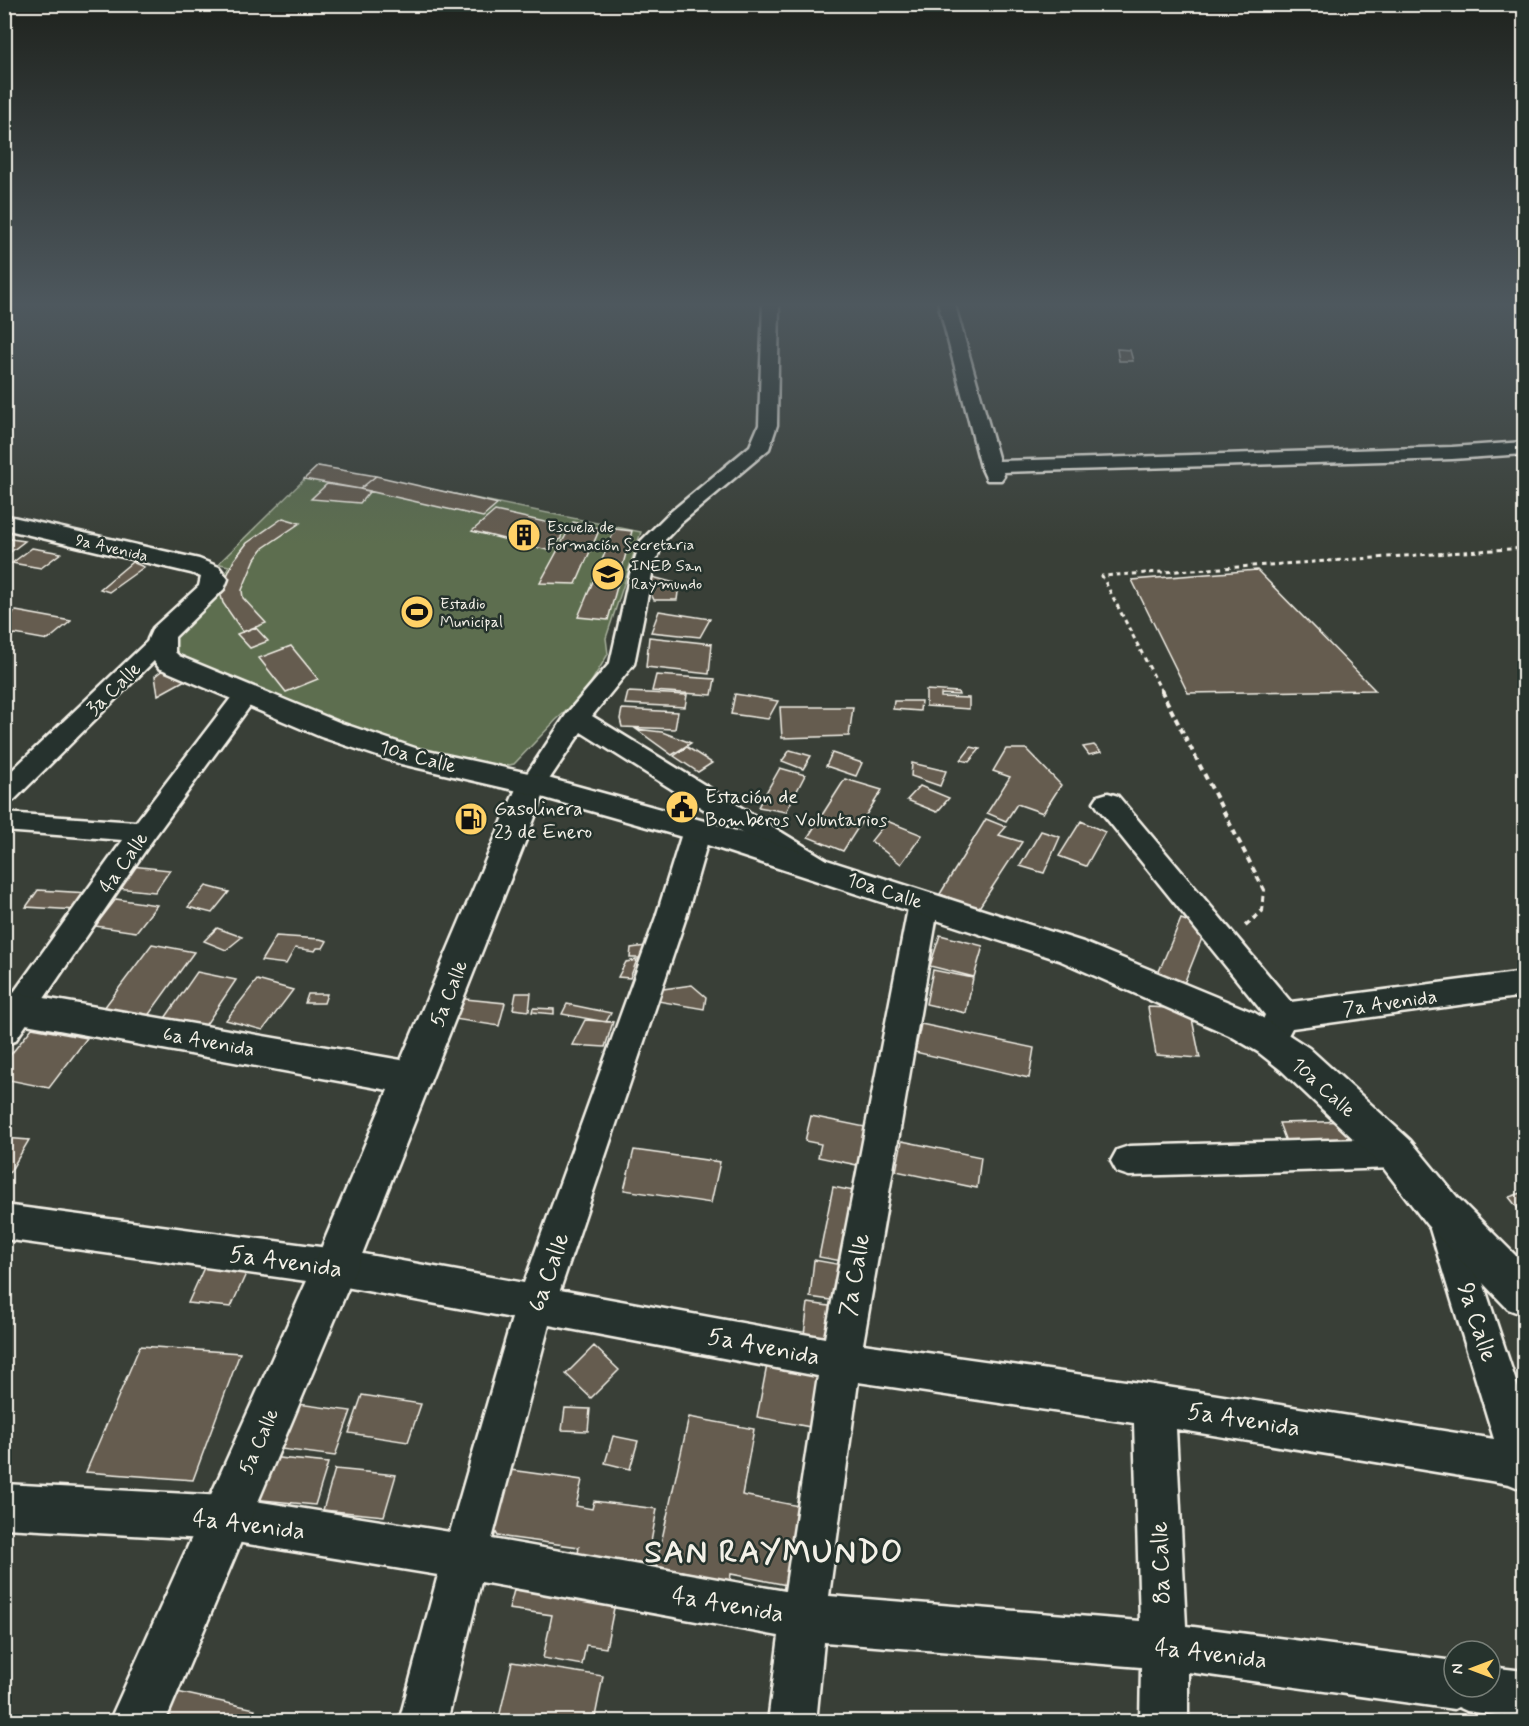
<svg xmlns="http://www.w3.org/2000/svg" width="1529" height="1726" font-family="Mynerve,sans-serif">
<rect width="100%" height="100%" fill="#393f37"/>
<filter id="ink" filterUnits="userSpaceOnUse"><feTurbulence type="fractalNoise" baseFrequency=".0167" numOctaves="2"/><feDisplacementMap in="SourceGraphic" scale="12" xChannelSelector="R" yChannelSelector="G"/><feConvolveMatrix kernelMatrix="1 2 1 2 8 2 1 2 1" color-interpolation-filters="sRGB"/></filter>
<g filter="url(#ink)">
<!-- green -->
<path fill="#5d6e50" stroke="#a8b09c" stroke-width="1.5" d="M 318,466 L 641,532 L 606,638 L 608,654 L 583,696 L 556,720 L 514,764 L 500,767 L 376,738 L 170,652 L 169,633 L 217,591 L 229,566 L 220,564 L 220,562 Z"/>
<!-- building -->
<path fill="#655c4f" stroke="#f4f1e8" stroke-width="1.5" d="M 1117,349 L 1130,350 L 1133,361 L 1119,361 Z
M 318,466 L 376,476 L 360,489 L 304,479 Z
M 376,476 L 498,504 L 483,517 L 360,489 Z
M 327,484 L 360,489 L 370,491 L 360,503 L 311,499 Z
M 495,511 L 563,526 L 561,538 L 551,551 L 472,531 Z
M 283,518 L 300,523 L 263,548 L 255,559 L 242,590 L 243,598 L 266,623 L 243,632 L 223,603 L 220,592 L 234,560 L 247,543 Z
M 573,522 L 600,528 L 576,584 L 540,583 Z
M 615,529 L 632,531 L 608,620 L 578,617 Z
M 4,538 L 25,541 L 4,557 Z
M 32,548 L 61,553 L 41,568 L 12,563 Z
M 132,562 L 144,567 L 109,592 L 100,589 Z
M 1257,570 L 1375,690 L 1188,693 L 1132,580 Z
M 641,574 L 679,584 L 677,600 L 654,600 Z
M 16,611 L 71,621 L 48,640 L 15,634 L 4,641 L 4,625 L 10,620 L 5,619 Z
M 659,611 L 710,619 L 700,637 L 651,632 Z
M 255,627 L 268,641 L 250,648 L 237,634 Z
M 649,637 L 712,644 L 709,674 L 646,667 Z
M 291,646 L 318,679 L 286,692 L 259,658 Z
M 164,669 L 187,679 L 158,695 L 155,676 Z
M 656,675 L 715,679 L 712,695 L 652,691 Z
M 926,690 L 958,692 L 959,695 L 941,694 L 941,697 L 969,698 L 969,709 L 926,706 Z
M 628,692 L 687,695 L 685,707 L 625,704 Z
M 735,694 L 778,701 L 768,719 L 731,714 Z
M 894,701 L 921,701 L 920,711 L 893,709 Z
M 780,707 L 853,707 L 849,736 L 782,738 Z
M 622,709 L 678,712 L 675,729 L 622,727 L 620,719 Z
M 636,729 L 662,732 L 691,743 L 672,755 Z
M 1094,745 L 1101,752 L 1089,755 L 1083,747 Z
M 687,747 L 712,763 L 698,772 L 674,756 Z
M 971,747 L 980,749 L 969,762 L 961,760 Z
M 1006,749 L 1026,749 L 1061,785 L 1043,813 L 1017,804 L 1006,821 L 987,813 L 1010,777 L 993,771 Z
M 790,750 L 811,756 L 803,769 L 782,761 Z
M 832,753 L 862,763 L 856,776 L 826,766 Z
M 912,763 L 946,771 L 940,786 L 911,776 Z
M 780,768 L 805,775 L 786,812 L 758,807 Z
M 845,779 L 882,790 L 843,851 L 808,837 Z
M 920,786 L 949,798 L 937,812 L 907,800 Z
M 986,819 L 1006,827 L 999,835 L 1022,842 L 978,909 L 940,894 Z
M 887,821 L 922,835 L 901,864 L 871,841 Z
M 1081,821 L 1105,832 L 1086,866 L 1059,856 Z
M 1041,831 L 1060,837 L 1044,873 L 1020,866 Z
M 131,866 L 170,870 L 155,892 L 116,888 Z
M 206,886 L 229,892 L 212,913 L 188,907 Z
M 38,890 L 88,893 L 77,910 L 26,907 Z
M 116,899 L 157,905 L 136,932 L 95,926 Z
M 1181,919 L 1206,928 L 1183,986 L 1157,976 Z
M 217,928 L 242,937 L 226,950 L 204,941 Z
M 940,935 L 983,946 L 974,977 L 930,966 Z
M 276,936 L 320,939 L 327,941 L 323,948 L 317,948 L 315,951 L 295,948 L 286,964 L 261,961 Z
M 152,944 L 194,952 L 142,1024 L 98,1016 Z
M 654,945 L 653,958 L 630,958 L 631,948 Z
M 637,960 L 630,978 L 618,977 L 626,962 Z
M 933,970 L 973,978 L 966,1013 L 926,1004 Z
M 197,972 L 236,980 L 201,1032 L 161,1024 Z
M 257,980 L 293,990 L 263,1030 L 226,1020 Z
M 692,985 L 706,997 L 704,1009 L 652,1000 L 656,990 Z
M 516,993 L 531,993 L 529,1011 L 513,1009 Z
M 308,994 L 327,994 L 324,1003 L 305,1003 Z
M 455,998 L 505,1003 L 499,1026 L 448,1018 Z
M 567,1004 L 611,1013 L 606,1022 L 562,1014 Z
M 1148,1007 L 1190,1009 L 1200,1058 L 1156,1055 Z
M 533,1008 L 554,1009 L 554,1014 L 532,1012 Z
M 585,1020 L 613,1022 L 605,1047 L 572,1045 Z
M 921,1024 L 1034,1048 L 1029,1078 L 915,1052 Z
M 32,1028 L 87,1038 L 49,1088 L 4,1079 L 4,1063 Z
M 811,1116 L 870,1128 L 862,1166 L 818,1157 L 821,1144 L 805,1141 Z
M 1355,1121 L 1368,1152 L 1291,1155 L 1279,1123 Z
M 4,1138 L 29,1140 L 4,1182 Z
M 902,1141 L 981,1157 L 977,1188 L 896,1171 Z
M 634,1150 L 720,1162 L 711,1203 L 624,1190 Z
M 833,1187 L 864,1193 L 853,1263 L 819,1257 Z
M 1524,1192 L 1524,1216 L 1509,1197 Z
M 814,1260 L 848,1266 L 844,1302 L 810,1297 Z
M 206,1263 L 249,1267 L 231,1307 L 188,1303 Z
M 808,1303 L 843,1308 L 839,1341 L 804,1335 Z
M 140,1346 L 240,1353 L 193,1480 L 86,1472 Z
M 594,1346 L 619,1370 L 591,1398 L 566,1374 Z
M 768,1360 L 830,1371 L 821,1429 L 757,1417 Z
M 362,1395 L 421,1404 L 408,1442 L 349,1433 Z
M 283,1402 L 351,1411 L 335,1456 L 265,1447 Z
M 565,1408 L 590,1409 L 588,1431 L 562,1430 Z
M 689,1417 L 754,1429 L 742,1495 L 809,1508 L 797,1587 L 731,1574 L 730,1581 L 656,1566 Z
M 613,1436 L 638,1441 L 630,1469 L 605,1463 Z
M 259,1456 L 328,1463 L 315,1505 L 243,1498 Z
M 335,1469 L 396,1475 L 384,1516 L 323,1510 Z
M 503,1469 L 582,1480 L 576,1506 L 592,1509 L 594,1501 L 657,1509 L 647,1564 L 578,1554 L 579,1547 L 498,1536 L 490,1523 Z
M 515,1586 L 615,1603 L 606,1648 L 586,1645 L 582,1665 L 543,1658 L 552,1615 L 509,1609 Z
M 512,1662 L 603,1676 L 594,1722 L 498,1722 Z
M 168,1690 L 255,1709 L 250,1722 L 154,1722 Z"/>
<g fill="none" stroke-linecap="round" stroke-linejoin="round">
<!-- minor casing -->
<g stroke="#f4f1e8" stroke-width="5">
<path id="minor" d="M 763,302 L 779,302 L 777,425 L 769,449 L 681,523 L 662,543 L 652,574 L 634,664 L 592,716 L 827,860 L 831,867 L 827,874 L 817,877 L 807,874 L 581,732 L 542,790 L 533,793 L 524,790 L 520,784 L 568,712 L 610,663 L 630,574 L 641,541 L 667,515 L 750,446 L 759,425 Z
M 938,302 L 954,302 L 999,461 L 1452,447 L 1524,442 L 1524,454 L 1452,459 L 1003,472 L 1004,476 L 1001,480 L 987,480 L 981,467 Z
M 158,637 L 166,639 L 170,644 L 166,649 L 14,800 L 4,803 L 4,778 L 150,639 Z
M 246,687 L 255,690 L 258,695 L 153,839 L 15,1041 L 4,1045 L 4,1006 L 123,840 L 4,831 L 4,813 L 136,822 L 237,690 Z
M 1108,793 L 1118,796 L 1291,1002 L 1524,972 L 1524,996 L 1292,1028 L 1285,1041 L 1274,1045 L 1263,1041 L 1258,1032 L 1265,1015 L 1098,808 L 1094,802 L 1098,796 Z
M 697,820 L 707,823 L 711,830 L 686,917 L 560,1290 L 825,1338 L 909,903 L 914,895 L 924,892 L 934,895 L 939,903 L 863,1344 L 1154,1385 L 1494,1439 L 1427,1219 L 1432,1207 L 1445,1202 L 1458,1207 L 1524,1406 L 1524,1490 L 1509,1484 L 1176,1429 L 1186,1626 L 1454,1661 L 1454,1687 L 1490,1687 L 1490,1667 L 1524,1671 L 1524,1719 L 1467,1711 L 1458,1707 L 1454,1709 L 1188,1672 L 1188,1722 L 1140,1722 L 1141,1667 L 824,1642 L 816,1722 L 768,1722 L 779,1636 L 481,1582 L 447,1722 L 399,1722 L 438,1575 L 224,1540 L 4,1528 L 4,1484 L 224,1496 L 450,1532 L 512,1318 L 335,1285 L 4,1239 L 4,1205 L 335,1249 L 524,1283 L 656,917 L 683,830 L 687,823 ZM 549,1325 L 818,1376 L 785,1591 L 492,1539 ZM 858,1382 L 1134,1423 L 1140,1621 L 829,1596 Z
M 1396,1138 L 1408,1142 L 1414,1153 L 1408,1164 L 1396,1168 L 1129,1176 L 1117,1172 L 1111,1161 L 1117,1150 L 1129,1146 Z"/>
</g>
<!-- tertiary casing -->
<g stroke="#f4f1e8" stroke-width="5">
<path id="tertiary" d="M 533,774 L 544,777 L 548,784 L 357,1267 L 165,1722 L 109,1722 L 315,1263 L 388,1090 L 4,1020 L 4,991 L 401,1060 L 518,784 L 522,777 Z"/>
</g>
<!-- primary casing -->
<g stroke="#f4f1e8" stroke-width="5">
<path id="primary" d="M 4,515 L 199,559 L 219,567 L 228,579 L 224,589 L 175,637 L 175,652 L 179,656 L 341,723 L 418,749 L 533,774 L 708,822 L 1083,942 L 1255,1013 L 1309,1048 L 1410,1140 L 1457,1197 L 1524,1264 L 1524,1315 L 1508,1309 L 1427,1225 L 1382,1166 L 1281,1070 L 1258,1052 L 1229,1035 L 1059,960 L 686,838 L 531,794 L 401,764 L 321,737 L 159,668 L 146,650 L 148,639 L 153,628 L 199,586 L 201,577 L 191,573 L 4,529 Z"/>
</g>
<!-- path-far1 -->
<path stroke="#f4f1e8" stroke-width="3" stroke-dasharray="4.5 4" stroke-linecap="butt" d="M 1162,692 L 1102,576 L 1524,548"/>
<!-- path -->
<path stroke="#f4f1e8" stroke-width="4" stroke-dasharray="6 4.5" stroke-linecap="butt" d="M 1161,690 L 1264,890 L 1262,911 L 1243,928"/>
<!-- minor -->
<use href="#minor" fill="#26332d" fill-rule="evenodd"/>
<!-- tertiary -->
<use href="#tertiary" fill="#26332d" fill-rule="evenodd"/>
<!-- primary -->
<use href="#primary" fill="#26332d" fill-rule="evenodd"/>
</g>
</g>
<!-- sky -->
<linearGradient id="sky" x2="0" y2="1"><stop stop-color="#1f231e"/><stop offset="0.56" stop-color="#4e585e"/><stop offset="1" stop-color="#4e585e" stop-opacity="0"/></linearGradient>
<rect width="1529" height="544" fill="url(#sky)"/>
<!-- icons -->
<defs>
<g id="building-disc" transform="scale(1.725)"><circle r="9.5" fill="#ffd166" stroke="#26332d"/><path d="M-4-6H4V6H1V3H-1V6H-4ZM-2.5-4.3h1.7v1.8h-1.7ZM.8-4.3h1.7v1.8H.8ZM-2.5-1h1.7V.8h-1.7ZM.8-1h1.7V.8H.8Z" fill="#111"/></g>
<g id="school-disc" transform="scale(1.725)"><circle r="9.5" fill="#ffd166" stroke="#26332d"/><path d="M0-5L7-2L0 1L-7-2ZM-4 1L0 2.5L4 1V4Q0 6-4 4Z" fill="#111"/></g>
<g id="stadium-disc" transform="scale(1.725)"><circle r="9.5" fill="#ffd166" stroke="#26332d"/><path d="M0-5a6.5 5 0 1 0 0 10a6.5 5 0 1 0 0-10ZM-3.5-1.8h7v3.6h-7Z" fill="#111"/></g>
<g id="civic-disc" transform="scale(1.725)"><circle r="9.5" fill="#ffd166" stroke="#26332d"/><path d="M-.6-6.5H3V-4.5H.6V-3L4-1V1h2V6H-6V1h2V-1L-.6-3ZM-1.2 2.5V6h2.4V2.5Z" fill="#111"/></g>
<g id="fuel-disc" transform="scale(1.725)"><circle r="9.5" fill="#ffd166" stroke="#26332d"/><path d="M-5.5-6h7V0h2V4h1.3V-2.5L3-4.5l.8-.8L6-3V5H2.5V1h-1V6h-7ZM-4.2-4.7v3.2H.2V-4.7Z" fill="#111"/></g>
</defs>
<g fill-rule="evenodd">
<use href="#building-disc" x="524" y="535"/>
<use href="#school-disc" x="608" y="574"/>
<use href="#stadium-disc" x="417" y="612"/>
<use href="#civic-disc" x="682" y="807"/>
<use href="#fuel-disc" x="471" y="819"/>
</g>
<g text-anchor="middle" stroke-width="5" stroke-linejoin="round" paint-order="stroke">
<!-- far-poi labels -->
<g font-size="16" fill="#f4f1e8" stroke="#26332d" text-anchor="start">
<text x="547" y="532">Escuela de<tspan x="547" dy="18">Formación Secretaria</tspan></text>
<text x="631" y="571">INEB San<tspan x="631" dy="18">Raymundo</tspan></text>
<text x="440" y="609">Estadio<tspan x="440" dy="18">Municipal</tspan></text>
</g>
<!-- far-street labels -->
<g font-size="16" fill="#f4f1e8" stroke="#26332d">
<text transform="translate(112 547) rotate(13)" y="6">9a Avenida</text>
</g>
<!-- street labels -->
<g font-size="20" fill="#f4f1e8" stroke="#26332d">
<text transform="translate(113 688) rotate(-44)" y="7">3a Calle</text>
<text transform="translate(418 756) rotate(15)" y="7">10a Calle</text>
<text transform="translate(123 862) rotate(-55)" y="7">4a Calle</text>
<text transform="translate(885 890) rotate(18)" y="7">10a Calle</text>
<text transform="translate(448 993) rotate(-68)" y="7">5a Calle</text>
<text transform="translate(1390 1002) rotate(-8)" y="7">7a Avenida</text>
<text transform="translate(209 1041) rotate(10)" y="7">6a Avenida</text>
<text transform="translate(1324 1087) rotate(42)" y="7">10a Calle</text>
<text transform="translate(258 1441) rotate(-66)" y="7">5a Calle</text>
</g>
<!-- poi labels -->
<g font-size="20" fill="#f4f1e8" stroke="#26332d" text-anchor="start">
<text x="705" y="803">Estación de<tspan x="705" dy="23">Bomberos Voluntarios</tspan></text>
<text x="494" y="815">Gasolinera<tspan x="494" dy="23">23 de Enero</tspan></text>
</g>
<!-- near-street labels -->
<g font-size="24" fill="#f4f1e8" stroke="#26332d">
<text transform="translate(286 1261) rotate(8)" y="8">5a Avenida</text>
<text transform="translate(548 1272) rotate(-71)" y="8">6a Calle</text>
<text transform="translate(854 1275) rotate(-80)" y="8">7a Calle</text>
<text transform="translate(1478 1322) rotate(72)" y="8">9a Calle</text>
<text transform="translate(764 1346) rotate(11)" y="8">5a Avenida</text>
<text transform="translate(1244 1419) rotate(9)" y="8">5a Avenida</text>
<text transform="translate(249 1524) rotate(7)" y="8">4a Avenida</text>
<text transform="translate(1160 1563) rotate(-92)" y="8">8a Calle</text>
<text transform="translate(728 1604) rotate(10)" y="8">4a Avenida</text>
<text transform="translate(1211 1653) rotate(7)" y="8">4a Avenida</text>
</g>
<!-- near-district labels -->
<g font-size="32" font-weight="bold" letter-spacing="1.5" fill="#f4f1e8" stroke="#26332d">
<text x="774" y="1562">SAN RAYMUNDO</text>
</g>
</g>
<!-- margin -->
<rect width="1529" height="1726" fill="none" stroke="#26332d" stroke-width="24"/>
<rect x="12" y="12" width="1505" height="1702" fill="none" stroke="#f4f1e8" stroke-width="2" filter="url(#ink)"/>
<!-- north arrow -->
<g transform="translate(1472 1669) rotate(270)"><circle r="28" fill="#26332d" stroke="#787f78" stroke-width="1.5"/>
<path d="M0-4.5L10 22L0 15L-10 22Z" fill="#ffd166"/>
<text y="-9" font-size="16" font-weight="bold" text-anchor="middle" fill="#f4f1e8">N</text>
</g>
</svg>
